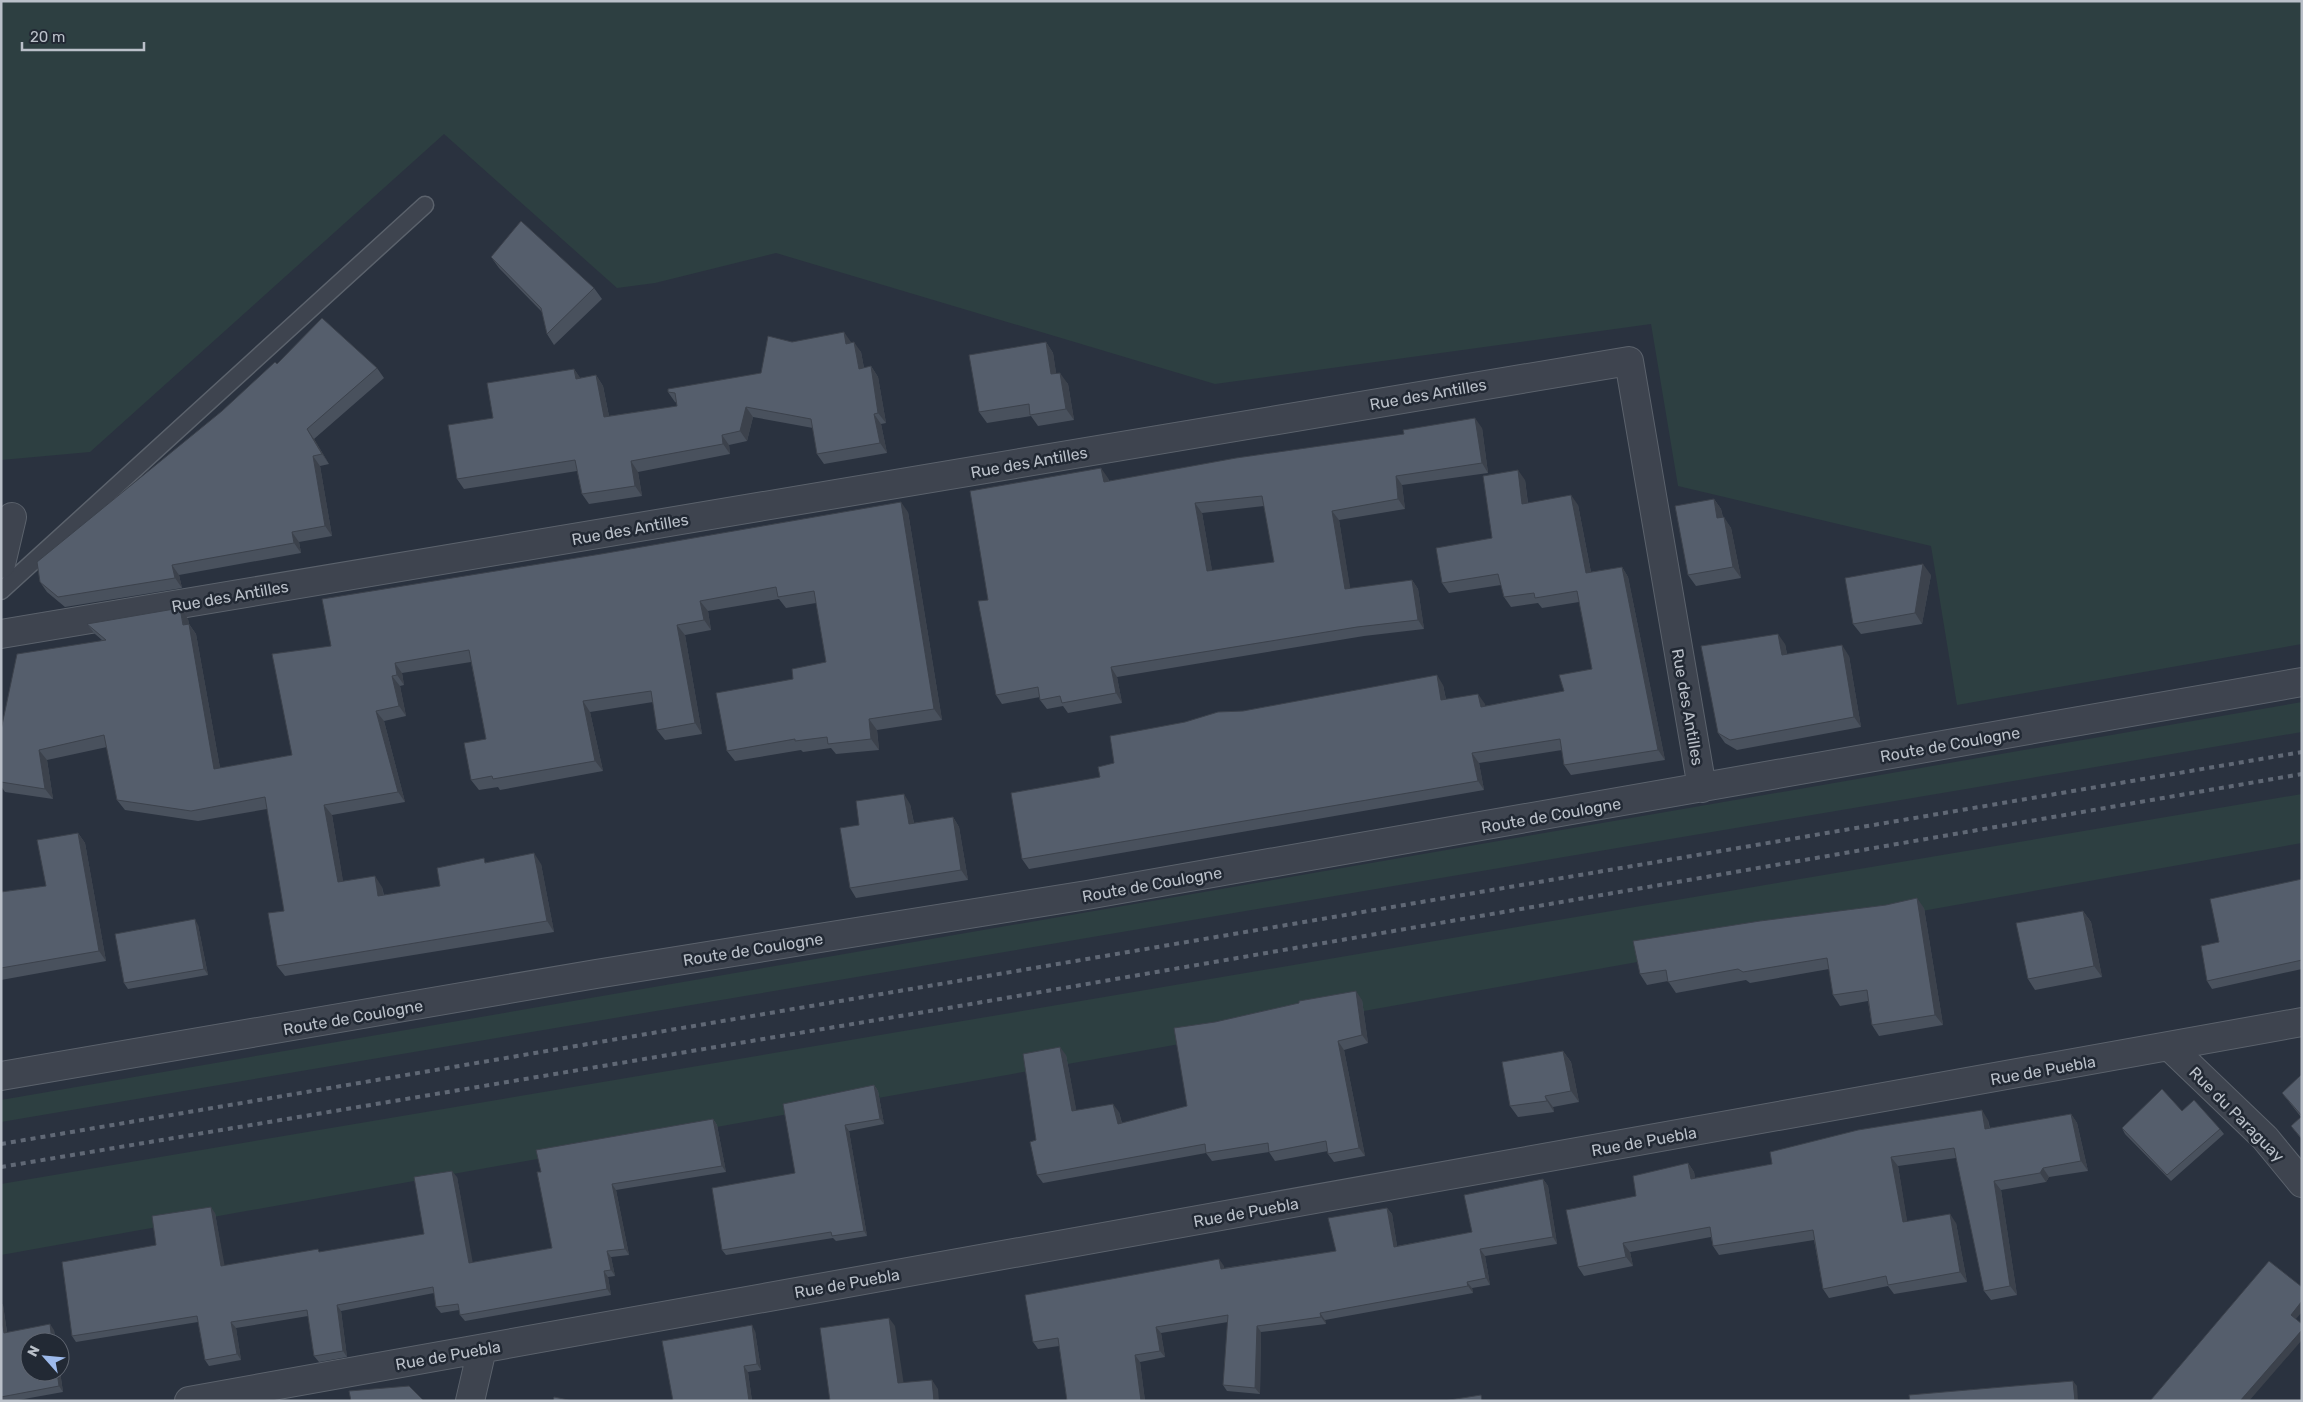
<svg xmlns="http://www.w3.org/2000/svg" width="2303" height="1402" font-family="Rubik,sans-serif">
<rect width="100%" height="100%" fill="#2a323f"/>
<!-- green -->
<path fill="#2d3f41" d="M 1,1 L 2302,1 L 2302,644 L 1957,705 L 1931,546 L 1678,486 L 1651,324 L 1215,384 L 776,253 L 655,283 L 617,288 L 444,134 L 90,452 L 1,460 Z
M 2302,702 L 2302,732 L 1,1122 L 1,1100 Z
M 2302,794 L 2302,843 L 1,1255 L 1,1184 Z"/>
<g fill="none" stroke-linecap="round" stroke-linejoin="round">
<!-- lane casing -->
<g stroke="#5b626c" stroke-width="19">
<path id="lane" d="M 1,591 L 425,205"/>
</g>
<!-- street casing -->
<g stroke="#5b626c" stroke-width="30">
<path id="street" d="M 1,564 L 12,517
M 1,634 L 1629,361 L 1702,788
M 2170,1047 L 2265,1138 L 2302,1183
M 1,1076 L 596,974 L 1087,895 L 2302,682
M 189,1401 L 2302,1022
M 470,1401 L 482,1349"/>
</g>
<!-- lane -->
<use href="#lane" stroke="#3e444f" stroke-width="16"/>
<!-- street -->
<use href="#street" stroke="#3e444f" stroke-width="28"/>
<!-- rail -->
<path stroke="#606875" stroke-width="4" stroke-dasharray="5 5" stroke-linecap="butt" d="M 1,1144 L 2302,752
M 1,1167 L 948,1008 L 2302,774"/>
</g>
<!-- wall -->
<path fill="#49515d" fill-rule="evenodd" d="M 491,257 L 594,288 L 602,299 L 554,345 L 547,334 L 542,312 L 499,268 Z
M 792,342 L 851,342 L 861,352 L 864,368 L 871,366 L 878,377 L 886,423 L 881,424 L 887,453 L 824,464 L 817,454 L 813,428 L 753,417 L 747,441 L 729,445 L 730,454 L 638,472 L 642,496 L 589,504 L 582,494 L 577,471 L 464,489 L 457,479 L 493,418 L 574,369 L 580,378 L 596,375 L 603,386 L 609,416 L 677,406 L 677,403 L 675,402 L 668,392 L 761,373 Z
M 1046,342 L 1053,353 L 1056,373 L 1068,384 L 1074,420 L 1038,426 L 1031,416 L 987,423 L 979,412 Z
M 277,364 L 377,368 L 384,378 L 314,439 L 329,464 L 320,466 L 332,536 L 299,542 L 301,553 L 179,575 L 182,588 L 65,607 L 47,592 L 40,582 L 222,411 Z
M 1482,428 L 1488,473 L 1402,485 L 1405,509 L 1339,520 L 1350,589 L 1412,580 L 1418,589 L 1424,629 L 1364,636 L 1117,677 L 1122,703 L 1068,713 L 1063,706 L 1047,709 L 1040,700 L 1040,697 L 1002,704 L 996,695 L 988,600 L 1108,478 L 1109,481 ZM 1264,506 L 1274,562 L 1212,571 L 1202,513 Z
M 1525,480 L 1528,503 L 1578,505 L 1591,572 L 1622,567 L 1628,577 L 1665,760 L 1571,775 L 1564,765 L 1562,750 L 1479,763 L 1484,790 L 1029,869 L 1022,859 L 1114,763 L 1243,711 L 1443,685 L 1446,699 L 1485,704 L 1485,706 L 1564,691 L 1592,669 L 1579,602 L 1542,608 L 1538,603 L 1511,607 L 1504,597 L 1501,585 L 1449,593 L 1442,583 L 1492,538 Z
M 1714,499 L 1721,509 L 1723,517 L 1731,528 L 1741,578 L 1696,586 L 1688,575 Z
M 908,512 L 942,720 L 877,730 L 879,750 L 836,754 L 831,748 L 803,752 L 801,750 L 735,761 L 727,751 L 793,679 L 826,662 L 816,603 L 786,608 L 779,599 L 708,611 L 711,630 L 685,635 L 702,734 L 665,740 L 657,730 L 653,702 L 590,712 L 603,771 L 500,790 L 498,787 L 479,790 L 471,780 L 486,739 L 471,662 L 402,673 L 404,685 L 400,686 L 406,716 L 384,721 L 405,802 L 332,815 L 343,882 L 382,887 L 384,895 L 440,886 L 487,862 L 541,864 L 554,932 L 285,976 L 277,966 L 284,911 L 267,809 L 198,821 L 125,810 L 117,800 L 107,747 L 47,760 L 53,799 L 5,792 L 1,786 L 1,730 L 102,640 L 95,634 L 87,624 L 188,619 L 189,624 L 196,634 L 220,768 L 292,755 L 331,646 Z
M 1931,575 L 1922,624 L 1861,634 L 1853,624 Z
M 1785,644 L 1787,654 L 1849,656 L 1861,727 L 1737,750 L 1725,743 L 1718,733 Z
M 910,804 L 914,823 L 953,817 L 959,827 L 968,880 L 856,898 L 850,888 L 859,825 Z
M 78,833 L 85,843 L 106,961 L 1,980 L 1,892 L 46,886 Z
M 2302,879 L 2302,969 L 2212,989 L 2207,981 L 2219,942 Z
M 1924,908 L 1943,1025 L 1879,1036 L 1872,1025 L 1868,1001 L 1840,1006 L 1833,995 L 1829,969 L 1750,983 L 1746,980 L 1676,993 L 1668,981 L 1647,985 L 1640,974 Z
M 2083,911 L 2091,922 L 2102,977 L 2035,990 L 2028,979 Z
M 198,925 L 208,975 L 128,989 L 124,983 Z
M 1362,1000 L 1368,1043 L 1344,1050 L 1365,1156 L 1334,1162 L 1328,1154 L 1328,1151 L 1275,1161 L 1269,1152 L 1212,1161 L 1206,1153 L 1043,1183 L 1037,1175 L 1036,1140 L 1066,1055 L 1076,1110 L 1119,1112 L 1122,1123 L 1187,1106 Z
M 1563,1051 L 1571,1062 L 1579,1102 L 1553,1107 L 1554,1112 L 1518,1117 L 1510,1106 Z
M 2302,1074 L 2302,1140 L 2291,1126 L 2301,1117 L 2282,1093 Z
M 874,1085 L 878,1091 L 884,1124 L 849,1131 L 867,1236 L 836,1241 L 833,1238 L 726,1255 L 722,1250 L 795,1173 Z
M 2182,1111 L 2220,1129 L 2224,1134 L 2171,1181 L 2125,1134 L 2122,1128 Z
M 2071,1114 L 2077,1123 L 2088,1171 L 2049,1177 L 2046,1182 L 2001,1190 L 2017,1295 L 1991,1300 L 1984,1291 L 1956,1158 L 1898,1166 L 1907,1222 L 1956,1223 L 1967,1282 L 1894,1294 L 1888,1286 L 1829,1298 L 1823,1289 L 1814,1240 L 1719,1255 L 1713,1246 L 1711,1237 L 1630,1252 L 1633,1266 L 1584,1276 L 1578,1267 L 1636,1196 L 1688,1163 L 1694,1172 L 1695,1178 L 1772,1164 L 1988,1120 L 1990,1128 Z
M 713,1119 L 717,1125 L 726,1172 L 616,1190 L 629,1255 L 611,1257 L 615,1276 L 608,1277 L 611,1295 L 465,1321 L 460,1315 L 459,1310 L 441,1313 L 436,1307 L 434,1293 L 341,1311 L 347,1357 L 319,1362 L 314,1356 L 308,1316 L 236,1328 L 241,1360 L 209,1366 L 205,1360 L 198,1322 L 76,1342 L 72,1336 L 156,1245 L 215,1213 L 224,1266 L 320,1252 L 424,1234 L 457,1177 L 472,1263 L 552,1248 L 541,1172 Z
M 1543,1179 L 1548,1186 L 1557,1244 L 1485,1256 L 1490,1285 L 1472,1288 L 1473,1293 L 1325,1320 L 1326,1324 L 1261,1332 L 1260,1394 L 1227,1391 L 1223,1385 L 1228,1322 L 1161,1333 L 1165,1357 L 1140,1362 L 1145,1401 L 1067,1401 L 1059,1346 L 1038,1349 L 1033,1342 L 1224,1266 L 1224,1268 L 1336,1251 L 1387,1208 L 1392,1214 L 1397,1246 L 1472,1232 Z
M 1,1303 L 3,1305 L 7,1332 L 54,1330 L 63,1392 L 13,1401 L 1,1401 Z
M 755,1331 L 761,1370 L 748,1372 L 752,1401 L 673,1401 Z"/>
<!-- shaded-wall -->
<path fill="#3c424c" d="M 844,332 L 851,342 L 853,354 L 846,344 Z
M 854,342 L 861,352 L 866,379 L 859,369 Z
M 1046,342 L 1053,353 L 1058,385 L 1051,374 Z
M 871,366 L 878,377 L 886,423 L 878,413 Z
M 574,369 L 581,379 L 576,379 Z
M 1060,373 L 1068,384 L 1074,420 L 1066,409 Z
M 596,375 L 603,386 L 611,427 L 604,417 Z
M 746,407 L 753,417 L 747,441 L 740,431 Z
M 874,414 L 881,424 L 887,453 L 880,443 Z
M 1475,418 L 1482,428 L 1488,473 L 1482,463 Z
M 307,429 L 314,439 L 329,464 L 322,454 Z
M 722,435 L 729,445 L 730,454 L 723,444 Z
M 313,456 L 320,466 L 332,536 L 325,526 Z
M 631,461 L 638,472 L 642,496 L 635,486 Z
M 1101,468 L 1108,478 L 1110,492 L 1104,482 Z
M 1518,470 L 1525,480 L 1529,513 L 1522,504 Z
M 1396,476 L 1402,485 L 1405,509 L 1398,499 Z
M 1571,495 L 1578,505 L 1593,583 L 1586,573 Z
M 1714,499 L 1721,509 L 1725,529 L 1717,518 Z
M 901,502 L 908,512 L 942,720 L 934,709 Z
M 1195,503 L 1202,513 L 1214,581 L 1207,571 Z
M 1332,511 L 1339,520 L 1352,599 L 1345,589 Z
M 1724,517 L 1731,528 L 1741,578 L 1733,567 Z
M 292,532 L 299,542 L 301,553 L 294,543 Z
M 1923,564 L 1931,575 L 1922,624 L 1915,613 Z
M 172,565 L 179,575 L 182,588 L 175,578 Z
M 1622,567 L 1628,577 L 1665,760 L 1658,750 Z
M 1412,580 L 1418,589 L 1424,629 L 1418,620 Z
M 700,601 L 708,611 L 711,630 L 704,620 Z
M 180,608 L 188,619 L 191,635 L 189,624 L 196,634 L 222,779 L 214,769 Z
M 677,625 L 685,635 L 702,734 L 695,723 Z
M 1778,634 L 1785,644 L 1789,665 L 1782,655 Z
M 1842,645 L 1849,656 L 1861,727 L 1854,717 Z
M 395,663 L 402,673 L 404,685 L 397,675 Z
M 1111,667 L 1117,677 L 1122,703 L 1116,693 Z
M 1437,675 L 1443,685 L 1448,710 L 1441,700 Z
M 392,676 L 400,686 L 406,716 L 399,706 Z
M 1478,694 L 1485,704 L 1488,717 L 1481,707 Z
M 583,701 L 590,712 L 603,771 L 595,761 Z
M 376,711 L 384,721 L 405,802 L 398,792 Z
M 869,719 L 877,730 L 879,750 L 871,739 Z
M 39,750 L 47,760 L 53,799 L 45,789 Z
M 1472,753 L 1479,763 L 1484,790 L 1478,781 Z
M 904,794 L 910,804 L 916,834 L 909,824 Z
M 324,805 L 332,815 L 345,893 L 338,882 Z
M 953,817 L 959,827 L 968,880 L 961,870 Z
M 78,833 L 85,843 L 106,961 L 99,951 Z
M 534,853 L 541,864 L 554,932 L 547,921 Z
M 375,876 L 382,887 L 385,906 L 378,896 Z
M 1917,898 L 1924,908 L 1943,1025 L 1935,1015 Z
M 2083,911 L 2091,922 L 2102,977 L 2094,966 Z
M 195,919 L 198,925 L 208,975 L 204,969 Z
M 1356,991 L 1362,1000 L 1368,1043 L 1362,1035 Z
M 1338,1041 L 1344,1050 L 1365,1156 L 1359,1148 Z
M 1060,1047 L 1066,1055 L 1078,1119 L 1072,1111 Z
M 1563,1051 L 1571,1062 L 1579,1102 L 1571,1091 Z
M 874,1085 L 878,1091 L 884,1124 L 880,1119 Z
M 1545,1096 L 1553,1107 L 1554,1112 L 1547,1101 Z
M 1113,1104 L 1119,1112 L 1124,1133 L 1118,1124 Z
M 1982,1110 L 1988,1120 L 1991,1138 L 1985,1129 Z
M 2071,1114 L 2077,1123 L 2088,1171 L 2081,1161 Z
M 713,1119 L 717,1125 L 726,1172 L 722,1166 Z
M 845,1125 L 849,1131 L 867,1236 L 864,1231 Z
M 1891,1157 L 1898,1166 L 1909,1232 L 1903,1222 Z
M 1688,1163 L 1694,1172 L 1697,1188 L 1691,1179 Z
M 2043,1168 L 2049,1177 L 2046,1182 L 2040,1173 Z
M 452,1171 L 457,1177 L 474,1269 L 469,1263 Z
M 1543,1179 L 1548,1186 L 1557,1244 L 1553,1237 Z
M 1994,1181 L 2001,1190 L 2017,1295 L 2010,1286 Z
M 612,1184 L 616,1190 L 629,1255 L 625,1249 Z
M 211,1207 L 215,1213 L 226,1273 L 221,1266 Z
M 1387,1208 L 1392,1214 L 1398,1253 L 1394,1247 Z
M 1950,1214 L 1956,1223 L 1967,1282 L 1960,1272 Z
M 1623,1243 L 1630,1252 L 1633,1266 L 1626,1257 Z
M 1480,1249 L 1485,1256 L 1490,1285 L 1486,1278 Z
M 607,1251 L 611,1257 L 615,1276 L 611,1270 Z
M 1219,1259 L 1224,1266 L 1226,1276 L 1221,1269 Z
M 604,1271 L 608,1277 L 611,1295 L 607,1289 Z
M 1467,1282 L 1472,1288 L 1473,1293 L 1468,1286 Z
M 2302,1301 L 2302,1312 L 2295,1320 L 2291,1315 Z
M 1,1303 L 3,1305 L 8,1339 L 4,1333 L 1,1316 Z
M 337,1305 L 341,1311 L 347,1357 L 343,1351 Z
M 1320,1313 L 1325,1320 L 1326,1324 L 1321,1317 Z
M 889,1318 L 895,1326 L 905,1392 L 898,1383 Z
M 231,1322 L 236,1328 L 241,1360 L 237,1354 Z
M 50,1324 L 54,1330 L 55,1342 L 52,1342 Z
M 752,1325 L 755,1331 L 761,1370 L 757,1364 Z
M 1257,1326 L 1261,1332 L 1260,1394 L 1255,1388 Z
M 1156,1327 L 1161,1333 L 1165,1357 L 1160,1351 Z
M 2302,1330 L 2302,1340 L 2249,1401 L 2240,1401 Z
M 1135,1355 L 1140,1362 L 1145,1401 L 1141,1401 Z
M 744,1366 L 748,1372 L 752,1401 L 749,1401 Z
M 57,1372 L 60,1372 L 63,1392 L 59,1386 Z
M 932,1380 L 938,1389 L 939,1401 L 934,1401 Z
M 2073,1381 L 2077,1386 L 2078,1401 L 2075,1401 Z"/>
<!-- building -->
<path fill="#555e6c" stroke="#3c424c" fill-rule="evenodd" d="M 521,221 L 594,288 L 547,334 L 541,308 L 491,257 Z
M 322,318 L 377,368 L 307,429 L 322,454 L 313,456 L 325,526 L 292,532 L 294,543 L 172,565 L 175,578 L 58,597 L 40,582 L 37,562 L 222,411 L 275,362 L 277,364 Z
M 844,332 L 846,344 L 854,342 L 859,369 L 871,366 L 878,413 L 874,414 L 880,443 L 817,454 L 811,419 L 746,407 L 740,431 L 722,435 L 723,444 L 631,461 L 635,486 L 582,494 L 575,460 L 457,479 L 448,425 L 493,418 L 487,383 L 574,369 L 576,379 L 596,375 L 604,417 L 677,406 L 675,393 L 668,392 L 668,389 L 761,373 L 768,336 L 792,342 Z
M 1046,342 L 1051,374 L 1060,373 L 1066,409 L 1030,415 L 1029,404 L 979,412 L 969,355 Z
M 1475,418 L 1482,463 L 1396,476 L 1398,499 L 1332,511 L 1345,589 L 1412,580 L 1418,620 L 1357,627 L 1111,667 L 1116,693 L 1062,703 L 1060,696 L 1040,700 L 1038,687 L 996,695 L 978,601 L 988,600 L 970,491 L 1101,468 L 1104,482 L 1236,458 L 1404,434 L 1403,430 ZM 1262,496 L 1274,562 L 1207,571 L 1195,503 Z
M 1518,470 L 1522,504 L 1571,495 L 1586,573 L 1622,567 L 1658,750 L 1564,765 L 1560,739 L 1472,753 L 1478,781 L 1022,859 L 1011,793 L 1100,777 L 1098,767 L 1114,763 L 1110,736 L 1185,722 L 1218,712 L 1243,711 L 1437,675 L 1441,700 L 1478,694 L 1481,707 L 1564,691 L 1559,675 L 1592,669 L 1577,591 L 1535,598 L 1534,593 L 1504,597 L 1498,574 L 1442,583 L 1436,548 L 1492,538 L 1483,476 Z
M 1714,499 L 1717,518 L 1724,517 L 1733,567 L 1688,575 L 1675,506 Z
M 901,502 L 934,709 L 869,719 L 871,739 L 828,744 L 827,737 L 795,741 L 795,739 L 727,751 L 716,693 L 793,679 L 792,669 L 826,662 L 814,591 L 778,597 L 776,587 L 700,601 L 704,620 L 677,625 L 695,723 L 657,730 L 651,691 L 583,701 L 595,761 L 493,779 L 492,776 L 471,780 L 464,743 L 486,739 L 469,650 L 395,663 L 397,675 L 392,676 L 399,706 L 376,711 L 398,792 L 324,805 L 338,882 L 375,876 L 378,896 L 440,886 L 437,868 L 484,858 L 485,863 L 534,853 L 547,921 L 277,966 L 268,913 L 284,911 L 265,797 L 191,811 L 117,800 L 104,735 L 39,750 L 45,789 L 1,782 L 1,730 L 17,654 L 106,640 L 87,624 L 180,608 L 183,625 L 189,624 L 214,769 L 292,755 L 272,654 L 331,646 L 322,599 L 601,554 Z
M 1923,564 L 1915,613 L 1853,624 L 1845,578 Z
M 1778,634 L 1782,655 L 1842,645 L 1854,717 L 1730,740 L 1718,733 L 1701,646 Z
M 904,794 L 909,824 L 953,817 L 961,870 L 850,888 L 840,828 L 859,825 L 856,801 Z
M 78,833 L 99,951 L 1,968 L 1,892 L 46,886 L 37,840 Z
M 2302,879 L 2302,960 L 2207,981 L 2201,946 L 2219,942 L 2210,899 Z
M 1917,898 L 1935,1015 L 1872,1025 L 1867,990 L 1833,995 L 1827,958 L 1743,972 L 1738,969 L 1668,982 L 1666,970 L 1640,974 L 1633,941 L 1760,921 L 1886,905 Z
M 2083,911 L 2094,966 L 2028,979 L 2016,923 Z
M 195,919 L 204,969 L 124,983 L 115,934 Z
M 1356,991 L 1362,1035 L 1338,1041 L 1359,1148 L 1328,1154 L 1326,1141 L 1269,1152 L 1268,1143 L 1206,1153 L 1205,1144 L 1037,1175 L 1030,1142 L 1036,1140 L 1023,1054 L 1060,1047 L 1072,1111 L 1113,1104 L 1118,1124 L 1187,1106 L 1174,1028 L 1215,1022 L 1299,1003 L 1299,1001 Z
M 1563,1051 L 1571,1091 L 1545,1096 L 1547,1101 L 1510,1106 L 1502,1062 Z
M 2302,1074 L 2302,1116 L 2282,1093 Z
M 874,1085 L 880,1119 L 845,1125 L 864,1231 L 832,1236 L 831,1232 L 722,1250 L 712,1188 L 795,1173 L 783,1104 Z
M 2162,1089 L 2182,1111 L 2194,1100 L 2220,1129 L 2167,1175 L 2122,1128 Z
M 1982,1110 L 1985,1129 L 2071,1114 L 2081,1161 L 2043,1168 L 2040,1173 L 1994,1181 L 2010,1286 L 1984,1291 L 1954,1148 L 1891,1157 L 1903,1222 L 1950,1214 L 1960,1272 L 1888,1285 L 1886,1276 L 1823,1289 L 1813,1230 L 1713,1246 L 1710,1227 L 1623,1243 L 1626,1257 L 1578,1267 L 1566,1210 L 1636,1196 L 1633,1176 L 1688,1163 L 1691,1179 L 1772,1164 L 1770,1152 L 1858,1130 Z
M 2302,1116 L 2302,1139 L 2291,1126 Z
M 713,1119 L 722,1166 L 612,1184 L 625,1249 L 607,1251 L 611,1270 L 604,1271 L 607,1289 L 460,1315 L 458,1304 L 436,1307 L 433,1287 L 337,1305 L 343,1351 L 314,1356 L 307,1310 L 231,1322 L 237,1354 L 205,1360 L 197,1316 L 72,1336 L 62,1262 L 156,1245 L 152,1216 L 211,1207 L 221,1266 L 318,1249 L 319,1252 L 424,1234 L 414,1177 L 452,1171 L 469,1263 L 552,1248 L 537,1172 L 541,1172 L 536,1150 Z
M 1543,1179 L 1553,1237 L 1480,1249 L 1486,1278 L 1467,1282 L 1468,1286 L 1320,1313 L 1321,1317 L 1257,1326 L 1255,1388 L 1223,1385 L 1228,1315 L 1156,1327 L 1160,1351 L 1135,1355 L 1141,1401 L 1067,1401 L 1058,1338 L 1033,1342 L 1025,1295 L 1219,1259 L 1221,1269 L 1336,1251 L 1328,1218 L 1387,1208 L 1394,1247 L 1472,1232 L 1464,1195 Z
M 2269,1261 L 2302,1287 L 2302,1301 L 2291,1315 L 2302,1324 L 2302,1330 L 2240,1401 L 2150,1401 Z
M 1,1316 L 4,1333 L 50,1324 L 52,1342 L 30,1342 L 30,1372 L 57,1372 L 59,1386 L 1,1397 Z
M 889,1318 L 898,1383 L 932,1380 L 934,1401 L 830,1401 L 820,1328 Z
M 752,1325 L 757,1364 L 744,1366 L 749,1401 L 673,1401 L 662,1341 Z
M 2073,1381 L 2075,1401 L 1910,1401 L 1909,1395 Z
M 409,1386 L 424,1401 L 351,1401 L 349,1391 Z
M 1481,1395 L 1482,1401 L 1443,1401 Z
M 554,1397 L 573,1401 L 553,1401 Z"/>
<g text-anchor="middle" stroke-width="5" stroke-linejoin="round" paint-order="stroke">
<!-- street labels -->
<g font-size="16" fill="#bac0c9" stroke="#222934">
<text transform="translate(1428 394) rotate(-10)" y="6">Rue des Antilles</text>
<text transform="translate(1029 462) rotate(-10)" y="6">Rue des Antilles</text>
<text transform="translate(630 529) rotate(-10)" y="6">Rue des Antilles</text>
<text transform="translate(230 596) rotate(-10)" y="6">Rue des Antilles</text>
<text transform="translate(1688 707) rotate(80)" y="6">Rue des Antilles</text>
<text transform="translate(1950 744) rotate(-10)" y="6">Route de Coulogne</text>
<text transform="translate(1551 815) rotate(-10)" y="6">Route de Coulogne</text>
<text transform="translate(1152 884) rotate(-10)" y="6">Route de Coulogne</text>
<text transform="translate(753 949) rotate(-9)" y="6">Route de Coulogne</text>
<text transform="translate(353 1017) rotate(-10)" y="6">Route de Coulogne</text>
<text transform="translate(2043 1070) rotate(-10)" y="6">Rue de Puebla</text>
<text transform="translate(2237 1114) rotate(45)" y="6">Rue du Paraguay</text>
<text transform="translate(1644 1141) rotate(-10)" y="6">Rue de Puebla</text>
<text transform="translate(1246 1212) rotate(-10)" y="6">Rue de Puebla</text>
<text transform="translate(847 1283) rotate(-10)" y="6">Rue de Puebla</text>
<text transform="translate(448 1355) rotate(-10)" y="6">Rue de Puebla</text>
</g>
</g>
<!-- border -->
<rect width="2303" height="1402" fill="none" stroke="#bac0c9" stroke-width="5"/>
<!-- north arrow -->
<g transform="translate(45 1357) rotate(297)"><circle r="24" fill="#222934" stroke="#5f6570"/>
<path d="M0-4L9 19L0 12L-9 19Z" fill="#9dbaec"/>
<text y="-8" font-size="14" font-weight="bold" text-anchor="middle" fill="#bac0c9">N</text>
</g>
<!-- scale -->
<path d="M22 42v8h122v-8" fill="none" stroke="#bac0c9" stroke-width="2.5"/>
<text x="30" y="42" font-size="15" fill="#bac0c9" stroke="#222934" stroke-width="4" paint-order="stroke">20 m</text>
</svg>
